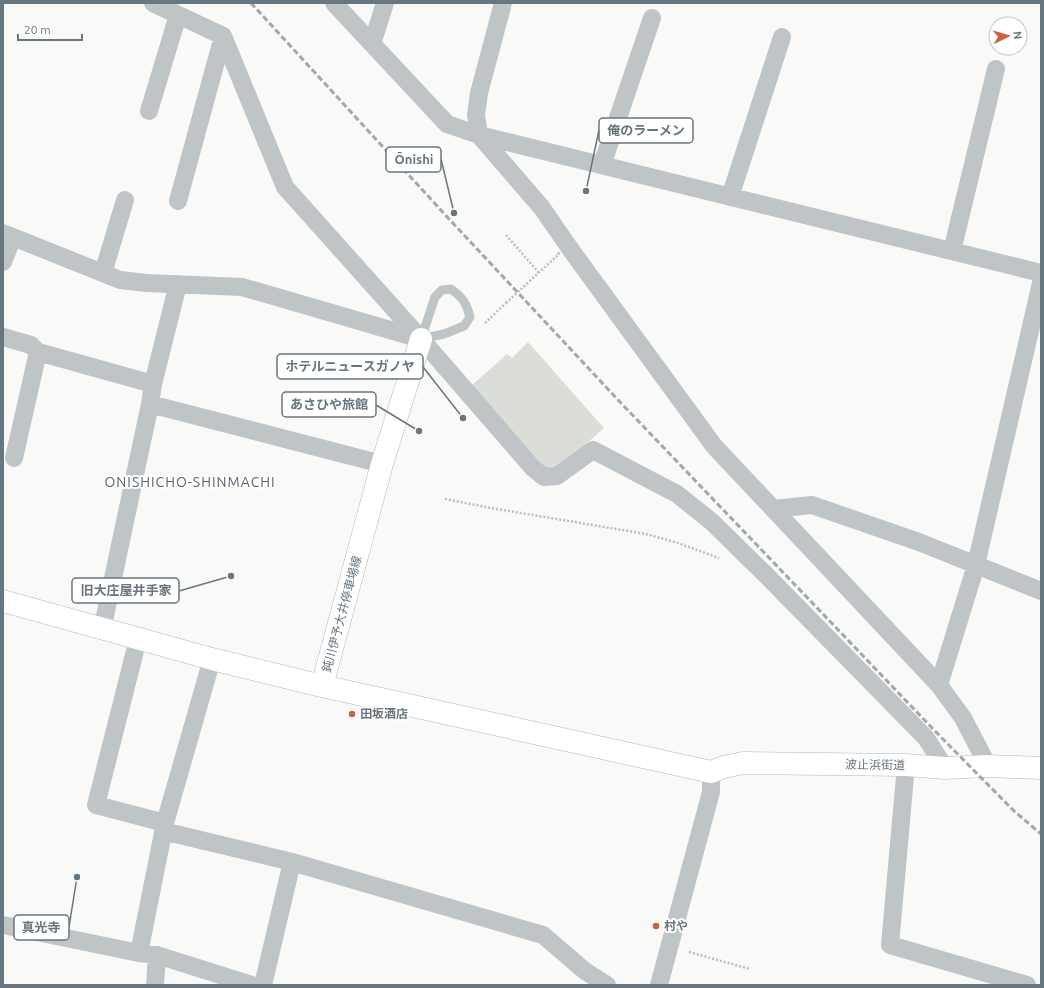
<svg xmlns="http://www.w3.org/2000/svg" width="1044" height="988" font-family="Ubuntu,'Noto Sans JP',sans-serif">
<rect width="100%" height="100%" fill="#f9f9f8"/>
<!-- green -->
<path fill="#daded7" d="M 528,342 L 604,428 L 559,468 L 549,472 L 472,385 L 507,354 L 512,358 Z"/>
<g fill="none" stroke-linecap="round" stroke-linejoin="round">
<!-- secondary casing -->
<g stroke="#b2b8bc" stroke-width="23">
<path id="secondary" d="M 3,601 L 212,659 L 322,686 L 711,772 L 724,767 L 743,763 L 906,765 L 945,768 L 988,766 L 1041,768
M 322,686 L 382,464 L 421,339"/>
</g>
<!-- path -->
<path stroke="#babdc0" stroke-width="2.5" stroke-dasharray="2 2" stroke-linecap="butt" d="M 506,235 L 539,273
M 485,323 L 506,303
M 445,499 L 491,508 L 646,534 L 678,543 L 719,558
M 689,952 L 750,969"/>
<!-- lane -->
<path stroke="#bfc4c7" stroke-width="9" d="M 451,289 C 463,298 466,302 470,317 L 464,326 L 444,334 L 421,339 L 435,297 L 442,290 Z"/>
<!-- street -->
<path stroke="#bfc4c7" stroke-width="18" d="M 153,3 L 223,36 L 285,187 L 421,339 L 533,468 L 544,477 L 557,476 L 593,450 L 677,494 L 712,522 L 765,574 L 926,738 L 945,768
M 334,3 L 447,124 L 479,135 L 1041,273
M 503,3 L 479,93 L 476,115 L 479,135 L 542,208 L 571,250 L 714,446 L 939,685 L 963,718 L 988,766
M 372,44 L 385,3
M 149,111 L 178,15
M 602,165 L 652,18
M 730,197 L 782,37
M 178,201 L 223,36
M 3,233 L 120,280 L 146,283 L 242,287 L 421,339
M 952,251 L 996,69
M 3,262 L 13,237
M 103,273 L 125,200
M 3,337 L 31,345 L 38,352 L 153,384
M 150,404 L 382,464
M 14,458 L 38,352
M 773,509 L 812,505 L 919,542 L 1041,591
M 102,630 L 150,404 L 153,384 L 178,284
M 138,639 L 96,805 L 165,823
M 939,685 L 976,565 L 1041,283
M 906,765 L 890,945 L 1027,985
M 163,831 L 292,862 L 543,935 L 585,971 L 607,985
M 3,925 L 139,953 L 157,955 L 252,985
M 139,953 L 165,823 L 212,659
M 155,985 L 157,955
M 263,985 L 292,862
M 659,985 L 711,792 L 711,772"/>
<!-- secondary -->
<use href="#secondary" stroke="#fff" stroke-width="22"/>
<!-- rail -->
<path stroke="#a2a8ad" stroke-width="3" stroke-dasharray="6 3" stroke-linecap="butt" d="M 251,3 L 450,220 L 620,402 L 933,729 L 1014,811 L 1041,834"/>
<!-- path-bridge -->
<path stroke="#babdc0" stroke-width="2.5" stroke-dasharray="2 2" stroke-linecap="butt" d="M 506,303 L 559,254 L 557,252"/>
</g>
<!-- markers -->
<g fill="#ce5e43" stroke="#fff" stroke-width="1.5">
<circle cx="352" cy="714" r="4"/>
<circle cx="656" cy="926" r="4"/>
</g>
<g text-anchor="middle" stroke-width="4" stroke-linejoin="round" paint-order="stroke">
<!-- street labels -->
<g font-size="12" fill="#67767f" stroke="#fff">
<text transform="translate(342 614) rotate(-75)" y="4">鈍川伊予大井停車場線</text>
<text transform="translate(875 765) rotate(1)" y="4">波止浜街道</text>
</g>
<!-- poi labels -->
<g font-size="12" font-weight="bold" fill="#67767f" stroke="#fff" text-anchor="start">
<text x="360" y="718">田坂酒店</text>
<text x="664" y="930">村や</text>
</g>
<!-- quarter labels -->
<g font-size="14" letter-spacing="1" fill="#59646b" stroke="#fff">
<text x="190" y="487">ONISHICHO-SHINMACHI</text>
</g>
</g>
<!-- callouts -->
<path fill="none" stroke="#67767f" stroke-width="1.5" d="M586 191L599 130M454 213L441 159M463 418L423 367M419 431L376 405M231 576L179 591M77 877L69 927"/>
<g fill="#67767f" stroke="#fff" stroke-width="1.5">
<circle cx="586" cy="191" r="4"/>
<circle cx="454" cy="213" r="4"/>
<circle cx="463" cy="418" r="4"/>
<circle cx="419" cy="431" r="4"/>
<circle cx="231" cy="576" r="4"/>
<circle cx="77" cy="877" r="4"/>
</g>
<g fill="#fff" stroke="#67767f" stroke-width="1.5">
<rect x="599" y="118" width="94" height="25" rx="4"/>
<rect x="386" y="147" width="55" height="25" rx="4"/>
<rect x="277" y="354" width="146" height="25" rx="4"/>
<rect x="282" y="392" width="94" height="25" rx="4"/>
<rect x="72" y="578" width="107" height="25" rx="4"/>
<rect x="14" y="915" width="55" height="25" rx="4"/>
</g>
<g font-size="13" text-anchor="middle" font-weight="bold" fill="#67767f">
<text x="646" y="135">俺のラーメン</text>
<text x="414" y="164">Ōnishi</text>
<text x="350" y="371">ホテルニュースガノヤ</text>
<text x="329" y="409">あさひや旅館</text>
<text x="126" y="595">旧大庄屋井手家</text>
<text x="41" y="932">真光寺</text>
</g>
<!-- border -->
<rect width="1044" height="988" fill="none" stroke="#67767f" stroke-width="8"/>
<!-- north arrow -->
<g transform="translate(1008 36) rotate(85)"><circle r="19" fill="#ffffff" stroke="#c2c8cc"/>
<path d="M0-3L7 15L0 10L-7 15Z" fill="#ce5e43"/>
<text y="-6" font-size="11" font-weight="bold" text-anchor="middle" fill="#67767f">N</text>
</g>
<!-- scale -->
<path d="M18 34v6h64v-6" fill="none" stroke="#67767f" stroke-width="2"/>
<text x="24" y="34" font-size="12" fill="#67767f" stroke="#ffffff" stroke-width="3" paint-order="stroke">20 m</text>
</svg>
